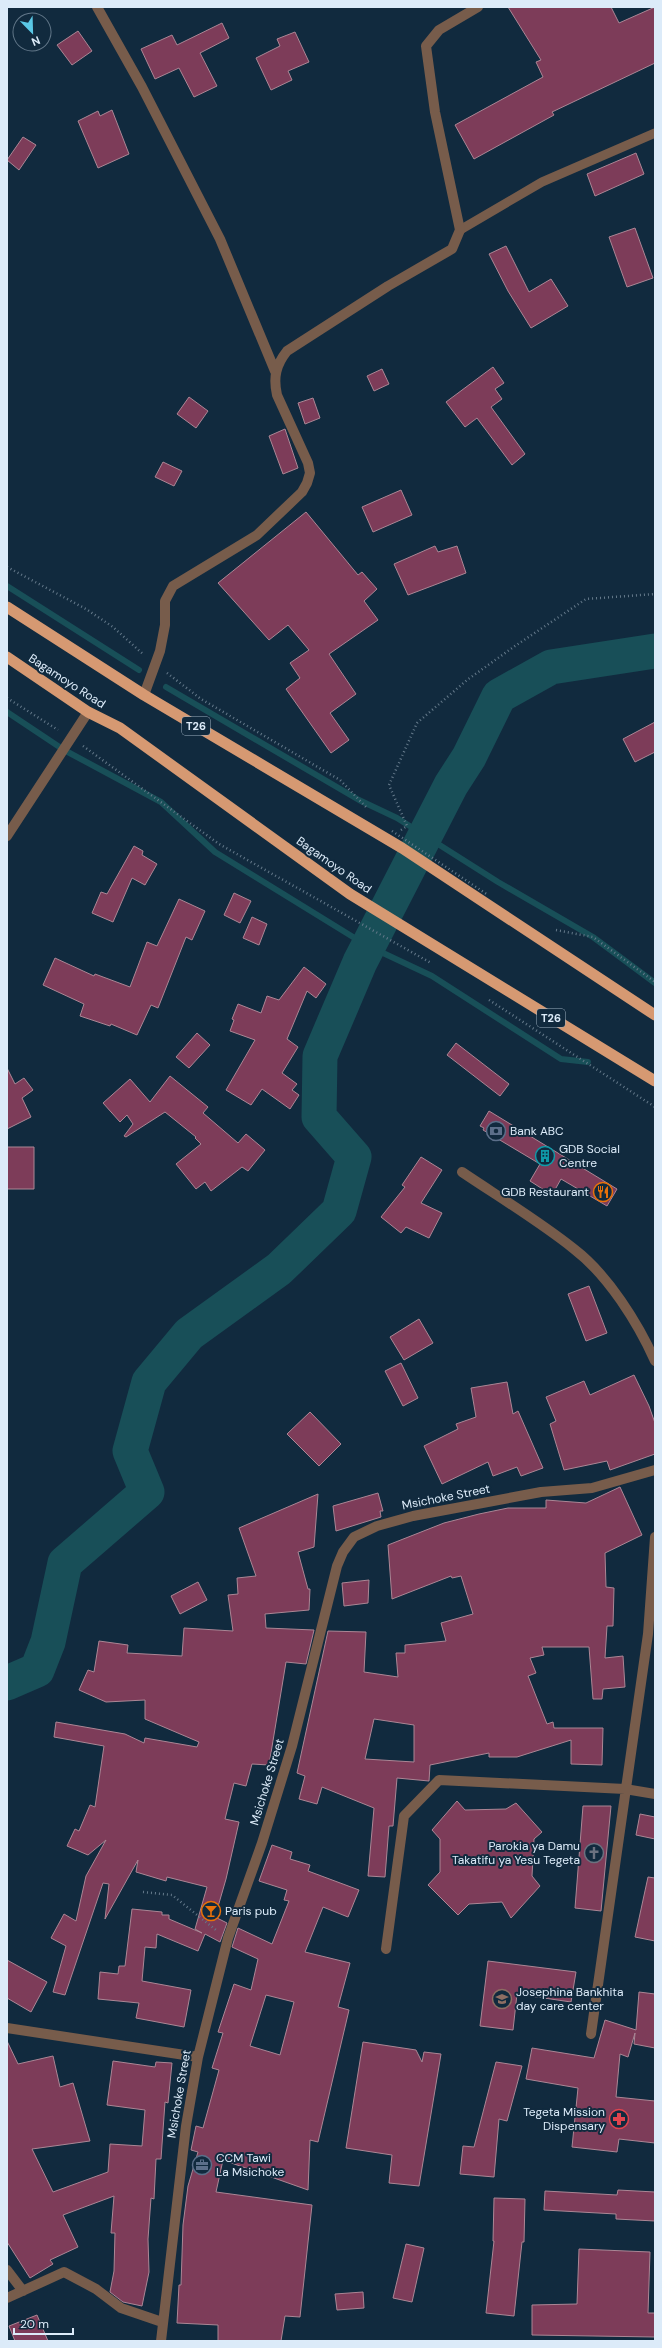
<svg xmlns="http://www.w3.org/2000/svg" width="662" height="2348" font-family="'DM Sans',sans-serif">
<rect width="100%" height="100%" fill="#112a3e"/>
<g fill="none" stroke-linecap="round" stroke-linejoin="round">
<!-- stream -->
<path stroke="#184f58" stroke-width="6" d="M 7,586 L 139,670
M 166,687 L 359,800 L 397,818 L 498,882 L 593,937 L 655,983
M 7,712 L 64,750 L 161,802 L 215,852 L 366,945 L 432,976 L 561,1059 L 588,1062"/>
<!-- river -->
<path stroke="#184f58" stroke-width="35" d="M 7,1683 L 37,1670 L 48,1642 L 65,1563 L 147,1492 L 130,1451 L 149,1382 L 189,1334 L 279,1269 L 339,1211 L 354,1157 L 319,1117 L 320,1056 L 360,962 L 451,785 L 469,757 L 499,696 L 551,667 L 655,651"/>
</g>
<!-- building -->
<path fill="#7d3c59" stroke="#ab8695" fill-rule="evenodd" d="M 508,7 L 611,7 L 619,23 L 655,7 L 655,63 L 552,112 L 554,115 L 474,159 L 455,125 L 543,77 L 536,62 L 541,60 Z
M 222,23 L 229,38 L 200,53 L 217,86 L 194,97 L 179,68 L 155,79 L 141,49 L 172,35 L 177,45 Z
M 78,31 L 92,51 L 72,65 L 57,45 Z
M 295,32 L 309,62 L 288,71 L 292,80 L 271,90 L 256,58 L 280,46 L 277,39 Z
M 112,110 L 129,154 L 98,168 L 78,121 L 98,111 L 100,116 Z
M 23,137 L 36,145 L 19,170 L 7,160 Z
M 636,153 L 644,174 L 595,196 L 587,174 Z
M 635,228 L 653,278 L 627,287 L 609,237 Z
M 506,246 L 529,292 L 551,279 L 568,306 L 531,328 L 508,291 L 489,254 Z
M 493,367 L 504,383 L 495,389 L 502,399 L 491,407 L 525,454 L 512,465 L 477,418 L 465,427 L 446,402 Z
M 382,369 L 389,384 L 374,391 L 367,376 Z
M 189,397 L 208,411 L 196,428 L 177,414 Z
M 313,398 L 320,418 L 305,424 L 298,403 Z
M 285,429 L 298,468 L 283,474 L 269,436 Z
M 163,462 L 182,471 L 174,486 L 155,477 Z
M 401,490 L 412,515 L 373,532 L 362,507 Z
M 306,512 L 358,575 L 362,572 L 377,589 L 364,601 L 378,620 L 329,654 L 356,694 L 330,713 L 349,740 L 331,753 L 286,689 L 300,678 L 290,663 L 309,650 L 288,625 L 269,640 L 218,583 Z
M 435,546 L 438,552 L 457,546 L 466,573 L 408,595 L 394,564 Z
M 655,722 L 655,752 L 635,762 L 623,739 Z
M 134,846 L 143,851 L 142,855 L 157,864 L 145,885 L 132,878 L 113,922 L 92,913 L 101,892 L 107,894 Z
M 234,893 L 251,901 L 240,923 L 224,915 Z
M 179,899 L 205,911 L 192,940 L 186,937 L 158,1008 L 151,1005 L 137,1035 L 111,1024 L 110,1026 L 80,1016 L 84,1004 L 43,985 L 55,958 L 94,976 L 95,974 L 130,987 L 147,942 L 157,946 Z
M 252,917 L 267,924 L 259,945 L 243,938 Z
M 304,967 L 326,984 L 316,998 L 307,991 L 287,1039 L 298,1047 L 282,1073 L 297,1084 L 292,1090 L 299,1095 L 290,1109 L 262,1089 L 251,1105 L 226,1090 L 255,1040 L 230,1031 L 234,1020 L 232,1019 L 238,1004 L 261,1013 L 267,996 L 279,1000 Z
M 197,1033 L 210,1045 L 189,1068 L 176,1057 Z
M 456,1043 L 509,1084 L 500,1096 L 447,1055 Z
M 7,1068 L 15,1084 L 24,1078 L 33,1090 L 22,1098 L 31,1117 L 7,1129 Z
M 170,1076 L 208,1107 L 203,1113 L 238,1143 L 246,1134 L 265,1150 L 248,1171 L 242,1167 L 211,1191 L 205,1182 L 196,1189 L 176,1164 L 201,1144 L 195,1138 L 196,1137 L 165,1112 L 126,1137 L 124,1136 L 133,1124 L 127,1115 L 120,1122 L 103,1103 L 130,1079 L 150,1102 Z
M 489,1111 L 617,1189 L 607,1206 L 561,1179 L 552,1195 L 530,1181 L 540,1164 L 483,1130 L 484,1128 L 480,1126 Z
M 7,1147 L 34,1147 L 34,1189 L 7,1189 Z
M 421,1157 L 442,1170 L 421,1203 L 442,1213 L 429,1238 L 406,1227 L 401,1233 L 381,1217 L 405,1187 L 402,1185 Z
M 589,1286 L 607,1333 L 586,1341 L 568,1294 Z
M 419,1319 L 433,1343 L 404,1360 L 390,1337 Z
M 401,1363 L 418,1398 L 403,1406 L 385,1371 Z
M 634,1375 L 649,1406 L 655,1423 L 655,1454 L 610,1470 L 607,1461 L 564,1470 L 550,1424 L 556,1421 L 546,1397 L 584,1381 L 590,1395 Z
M 507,1382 L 513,1414 L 518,1411 L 543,1468 L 521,1476 L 517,1467 L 493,1476 L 488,1462 L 442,1484 L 424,1446 L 458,1429 L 456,1424 L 476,1417 L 471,1388 Z
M 310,1412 L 341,1444 L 319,1466 L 287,1434 Z
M 620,1487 L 642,1535 L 605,1553 L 606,1587 L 614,1588 L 613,1626 L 607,1626 L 605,1658 L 623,1656 L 625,1687 L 603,1689 L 602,1699 L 593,1699 L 589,1647 L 542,1647 L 544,1655 L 530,1658 L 536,1673 L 528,1676 L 547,1724 L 553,1722 L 554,1728 L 603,1728 L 602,1765 L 571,1764 L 571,1740 L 517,1757 L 489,1757 L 489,1753 L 430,1765 L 429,1781 L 397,1778 L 393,1826 L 389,1826 L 385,1877 L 368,1876 L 374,1808 L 322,1787 L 317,1804 L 299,1799 L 305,1776 L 297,1773 L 328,1631 L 366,1632 L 364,1672 L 398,1677 L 396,1653 L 405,1653 L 405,1645 L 446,1641 L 441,1623 L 473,1614 L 461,1576 L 452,1578 L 451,1576 L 392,1599 L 388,1545 L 444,1523 L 479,1514 L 508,1508 L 546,1508 L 546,1500 L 586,1503 ZM 374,1719 L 414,1725 L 414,1762 L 365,1759 Z
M 378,1493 L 383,1511 L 380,1511 L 381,1517 L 336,1531 L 333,1506 Z
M 318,1494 L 314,1547 L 298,1552 L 308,1589 L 310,1589 L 309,1610 L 265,1614 L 266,1628 L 314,1630 L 306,1664 L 286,1662 L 269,1765 L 252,1764 L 246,1786 L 234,1783 L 225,1819 L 239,1822 L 226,1879 L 215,1917 L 227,1923 L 220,1942 L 205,1934 L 198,1951 L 157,1934 L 156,1948 L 145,1947 L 142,1981 L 191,1990 L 184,2027 L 136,2018 L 139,2003 L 98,1999 L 100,1972 L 118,1974 L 119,1966 L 125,1966 L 132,1909 L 162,1912 L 162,1915 L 169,1915 L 169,1919 L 202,1933 L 195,1929 L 207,1887 L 167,1877 L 166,1881 L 136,1872 L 138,1860 L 105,1919 L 109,1884 L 103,1883 L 65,1995 L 53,1992 L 66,1946 L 51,1938 L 64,1914 L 76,1921 L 86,1876 L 106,1840 L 88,1855 L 67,1846 L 75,1829 L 79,1831 L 90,1805 L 95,1807 L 104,1746 L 54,1737 L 56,1722 L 125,1734 L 144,1743 L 145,1738 L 197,1747 L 199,1742 L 145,1719 L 145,1700 L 106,1702 L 79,1690 L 88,1670 L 94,1672 L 99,1641 L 128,1645 L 127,1653 L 182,1656 L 184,1628 L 233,1631 L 228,1595 L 238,1594 L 237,1578 L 256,1576 L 239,1528 Z
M 369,1580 L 368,1603 L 344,1606 L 342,1583 Z
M 198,1582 L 207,1600 L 180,1614 L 171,1596 Z
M 457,1801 L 465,1810 L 506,1809 L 516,1803 L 542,1832 L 534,1839 L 532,1876 L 540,1886 L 511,1918 L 502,1902 L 469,1904 L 458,1915 L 428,1885 L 440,1872 L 440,1839 L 432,1830 Z
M 583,1806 L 611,1806 L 601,1911 L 575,1908 Z
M 640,1814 L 655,1817 L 655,1839 L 636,1835 Z
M 272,1845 L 292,1852 L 290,1859 L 310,1865 L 308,1871 L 359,1890 L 348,1917 L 323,1907 L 305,1952 L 350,1963 L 338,2007 L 349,2010 L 318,2142 L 310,2140 L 308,2190 L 223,2160 L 216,2192 L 312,2205 L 300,2317 L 285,2316 L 281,2341 L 218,2341 L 218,2325 L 177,2323 L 179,2285 L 181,2285 L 183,2225 L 188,2186 L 198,2152 L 191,2150 L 196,2126 L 203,2128 L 219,2070 L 212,2068 L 223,2033 L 218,2032 L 234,1984 L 251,1990 L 258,1959 L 232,1947 L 238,1928 L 272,1944 L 289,1901 L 284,1900 L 287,1890 L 259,1881 ZM 266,1995 L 294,2002 L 280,2055 L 250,2046 Z
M 648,1877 L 655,1878 L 655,1941 L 635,1937 Z
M 7,1960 L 47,1982 L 31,2012 L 7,1998 Z
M 488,1961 L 576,1972 L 571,2002 L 517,1994 L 513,2030 L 480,2026 Z
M 639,1992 L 655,1994 L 655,2048 L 634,2044 L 635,2033 L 628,2057 L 620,2054 L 616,2097 L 655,2101 L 655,2143 L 619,2139 L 617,2152 L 572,2147 L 578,2088 L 526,2079 L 532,2048 L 594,2058 L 605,2020 L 636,2030 Z
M 7,2041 L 18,2064 L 53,2056 L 60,2087 L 73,2083 L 90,2141 L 32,2149 L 53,2192 L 108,2172 L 110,2144 L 142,2146 L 145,2110 L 107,2105 L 113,2061 L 155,2067 L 156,2062 L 172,2063 L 168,2103 L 165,2102 L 161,2159 L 156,2159 L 154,2199 L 151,2198 L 148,2239 L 149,2272 L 142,2306 L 123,2302 L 110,2292 L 114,2271 L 115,2233 L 111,2233 L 114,2196 L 63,2215 L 78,2247 L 50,2260 L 53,2264 L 30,2278 L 7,2242 Z
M 363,2042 L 416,2050 L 422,2062 L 424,2052 L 441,2054 L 419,2186 L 389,2183 L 392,2155 L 346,2148 Z
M 496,2062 L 522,2066 L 507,2121 L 499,2119 L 494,2177 L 460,2174 L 463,2146 L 474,2147 Z
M 618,2190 L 655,2192 L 655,2221 L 616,2219 L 616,2214 L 544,2210 L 545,2191 L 617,2195 Z
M 494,2198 L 525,2199 L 524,2242 L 522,2242 L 514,2316 L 486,2313 L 494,2241 L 493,2241 Z
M 406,2244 L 424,2248 L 412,2302 L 393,2298 Z
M 579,2249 L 650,2252 L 648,2313 L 655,2313 L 655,2337 L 532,2335 L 532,2305 L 577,2304 Z
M 363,2292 L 364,2308 L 337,2310 L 335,2294 Z
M 37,2315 L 48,2341 L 15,2341 L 9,2326 Z"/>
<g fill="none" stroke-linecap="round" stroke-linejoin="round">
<!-- path -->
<path stroke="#657a8b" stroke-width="2.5" stroke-dasharray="1 3" stroke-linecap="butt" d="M 7,567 L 86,609 L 113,627 L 144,655
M 167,673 L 201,699 L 340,780 L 367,808
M 7,698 L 58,730
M 83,746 L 219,844 L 431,963
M 401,830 L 407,826 L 389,785 L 417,723 L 467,680 L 515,646 L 586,599 L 655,594
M 556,930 L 593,937 L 655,982
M 489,1000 L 655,1107
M 143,1892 L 172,1895 L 216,1930"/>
<!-- service -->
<path stroke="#775c4b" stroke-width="9" d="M 460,230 L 542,182 L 655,133"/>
<!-- minor -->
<path stroke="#775c4b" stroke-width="10" d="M 97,7 L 142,87 L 220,239 L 275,371
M 144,695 L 160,651 L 165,625 L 165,601 L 173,586 L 257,535 L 302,492 L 307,483 L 310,473 L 308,463 L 277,395 C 273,377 276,365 287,351 L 388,286 L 452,249 L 460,230 L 435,112 L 426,46 L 439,30 L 478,7
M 7,836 L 88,712
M 462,1172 C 499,1197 539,1221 574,1249 C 608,1275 638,1323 655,1361
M 386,1949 L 404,1816 L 439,1780 L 625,1789 L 655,1794
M 7,2028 L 198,2057
M 591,2034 L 648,1634 L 655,1537
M 7,2270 L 23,2291
M 7,2298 L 64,2272 L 96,2289 L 121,2308 L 162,2322
M 161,2341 L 186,2126 L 198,2057 L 228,1938 L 262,1843 L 292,1746 L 337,1566 L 343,1552 L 354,1537 L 377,1526 L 413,1516 L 541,1492 L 592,1488 L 655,1470"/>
<!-- trunk -->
<path stroke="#d69972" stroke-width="11" d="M 7,607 L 144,695 L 402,848 L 655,1015
M 7,657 L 88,712 L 120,728 L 350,894 L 655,1081"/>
<!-- path-bridge -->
<path stroke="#657a8b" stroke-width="2.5" stroke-dasharray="1 3" stroke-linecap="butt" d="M 392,831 L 488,895"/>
</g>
<!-- icons -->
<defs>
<g id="bank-ring" transform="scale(1)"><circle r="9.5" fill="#112a3e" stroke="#5c6f8a" stroke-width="1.5"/><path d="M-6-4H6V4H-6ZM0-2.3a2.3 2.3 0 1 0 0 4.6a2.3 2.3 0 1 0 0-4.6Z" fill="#5c6f8a"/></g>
<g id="building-ring" transform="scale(1)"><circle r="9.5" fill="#112a3e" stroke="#0f9aa8" stroke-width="1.5"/><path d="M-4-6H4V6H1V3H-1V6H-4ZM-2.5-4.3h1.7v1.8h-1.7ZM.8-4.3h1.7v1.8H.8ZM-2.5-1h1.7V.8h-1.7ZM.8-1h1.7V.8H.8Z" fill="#0f9aa8"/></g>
<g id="restaurant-ring" transform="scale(1)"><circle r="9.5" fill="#112a3e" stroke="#e8710a" stroke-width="1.5"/><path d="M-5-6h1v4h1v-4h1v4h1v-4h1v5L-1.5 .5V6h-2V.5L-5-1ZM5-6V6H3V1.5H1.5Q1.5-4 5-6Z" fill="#e8710a"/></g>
<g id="church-ring" transform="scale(1)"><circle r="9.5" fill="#112a3e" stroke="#6b7280" stroke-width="1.5"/><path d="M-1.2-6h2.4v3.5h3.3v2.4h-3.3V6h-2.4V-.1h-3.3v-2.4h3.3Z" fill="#6b7280"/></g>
<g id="bar-ring" transform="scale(1)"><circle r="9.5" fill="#112a3e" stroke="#e8710a" stroke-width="1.5"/><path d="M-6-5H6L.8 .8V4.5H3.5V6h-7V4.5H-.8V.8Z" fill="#e8710a"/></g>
<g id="school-ring" transform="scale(1)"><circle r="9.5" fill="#112a3e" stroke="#8d6e63" stroke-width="1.5"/><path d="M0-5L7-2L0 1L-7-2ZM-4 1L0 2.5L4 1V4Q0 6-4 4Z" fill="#8d6e63"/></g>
<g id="pharmacy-ring" transform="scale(1)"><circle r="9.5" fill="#112a3e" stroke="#e0444e" stroke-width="1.5"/><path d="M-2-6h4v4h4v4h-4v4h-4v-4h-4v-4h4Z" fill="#e0444e"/></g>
<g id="office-ring" transform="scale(1)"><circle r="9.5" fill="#112a3e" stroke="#5c6f8a" stroke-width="1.5"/><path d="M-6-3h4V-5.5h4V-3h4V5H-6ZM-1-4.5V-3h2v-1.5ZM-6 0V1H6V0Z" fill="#5c6f8a"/></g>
</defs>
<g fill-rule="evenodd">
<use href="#bank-ring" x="496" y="1131"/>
<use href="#building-ring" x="545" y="1156"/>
<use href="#restaurant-ring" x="603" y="1192"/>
<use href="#church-ring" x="594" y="1853"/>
<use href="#bar-ring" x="211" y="1911"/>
<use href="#school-ring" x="502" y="1999"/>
<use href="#pharmacy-ring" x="619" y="2119"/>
<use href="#office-ring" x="202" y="2165"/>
</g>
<g text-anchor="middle" stroke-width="4" stroke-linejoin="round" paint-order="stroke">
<!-- shield labels -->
<g fill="#112a3e" stroke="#9fb1c1" stroke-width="1">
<rect x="182" y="717" width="28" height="18" rx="3"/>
<rect x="537" y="1009" width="28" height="18" rx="3"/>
</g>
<g font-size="11" font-weight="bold" fill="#dcebf9">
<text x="196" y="730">T26</text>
<text x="551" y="1022">T26</text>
</g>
<!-- street labels -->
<g font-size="12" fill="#dcebf9" stroke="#112a3e">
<text transform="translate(67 681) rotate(33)" y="4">Bagamoyo Road</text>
<text transform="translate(334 865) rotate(35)" y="4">Bagamoyo Road</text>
<text transform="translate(446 1497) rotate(-11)" y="4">Msichoke Street</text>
<text transform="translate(267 1782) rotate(-73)" y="4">Msichoke Street</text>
<text transform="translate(179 2094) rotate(-80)" y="4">Msichoke Street</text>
</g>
<!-- poi labels -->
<g font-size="12" fill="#dcebf9" stroke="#112a3e" text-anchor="start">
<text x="510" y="1135">Bank ABC</text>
<text x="559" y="1153">GDB Social<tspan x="559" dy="14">Centre</tspan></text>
<text x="589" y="1196" text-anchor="end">GDB Restaurant</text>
<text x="580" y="1850" text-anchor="end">Parokia ya Damu<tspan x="580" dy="14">Takatifu ya Yesu Tegeta</tspan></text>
<text x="225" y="1915">Paris pub</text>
<text x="516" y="1996">Josephina Bankhita<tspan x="516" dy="14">day care center</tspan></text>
<text x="605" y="2116" text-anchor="end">Tegeta Mission<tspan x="605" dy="14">Dispensary</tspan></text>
<text x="216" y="2162">CCM Tawi<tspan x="216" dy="14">La Msichoke</tspan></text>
</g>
</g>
<!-- border -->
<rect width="662" height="2348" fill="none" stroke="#dcebf9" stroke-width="16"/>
<!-- north arrow -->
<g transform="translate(32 32) rotate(157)"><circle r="19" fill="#112a3e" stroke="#627789"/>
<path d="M0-3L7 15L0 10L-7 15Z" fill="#5ac8e6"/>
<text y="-6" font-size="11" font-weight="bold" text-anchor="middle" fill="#dcebf9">N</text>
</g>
<!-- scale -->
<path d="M14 2328v6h59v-6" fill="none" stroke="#dcebf9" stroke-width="2"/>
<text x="20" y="2328" font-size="12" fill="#dcebf9" stroke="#112a3e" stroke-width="3" paint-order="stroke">20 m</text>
</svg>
